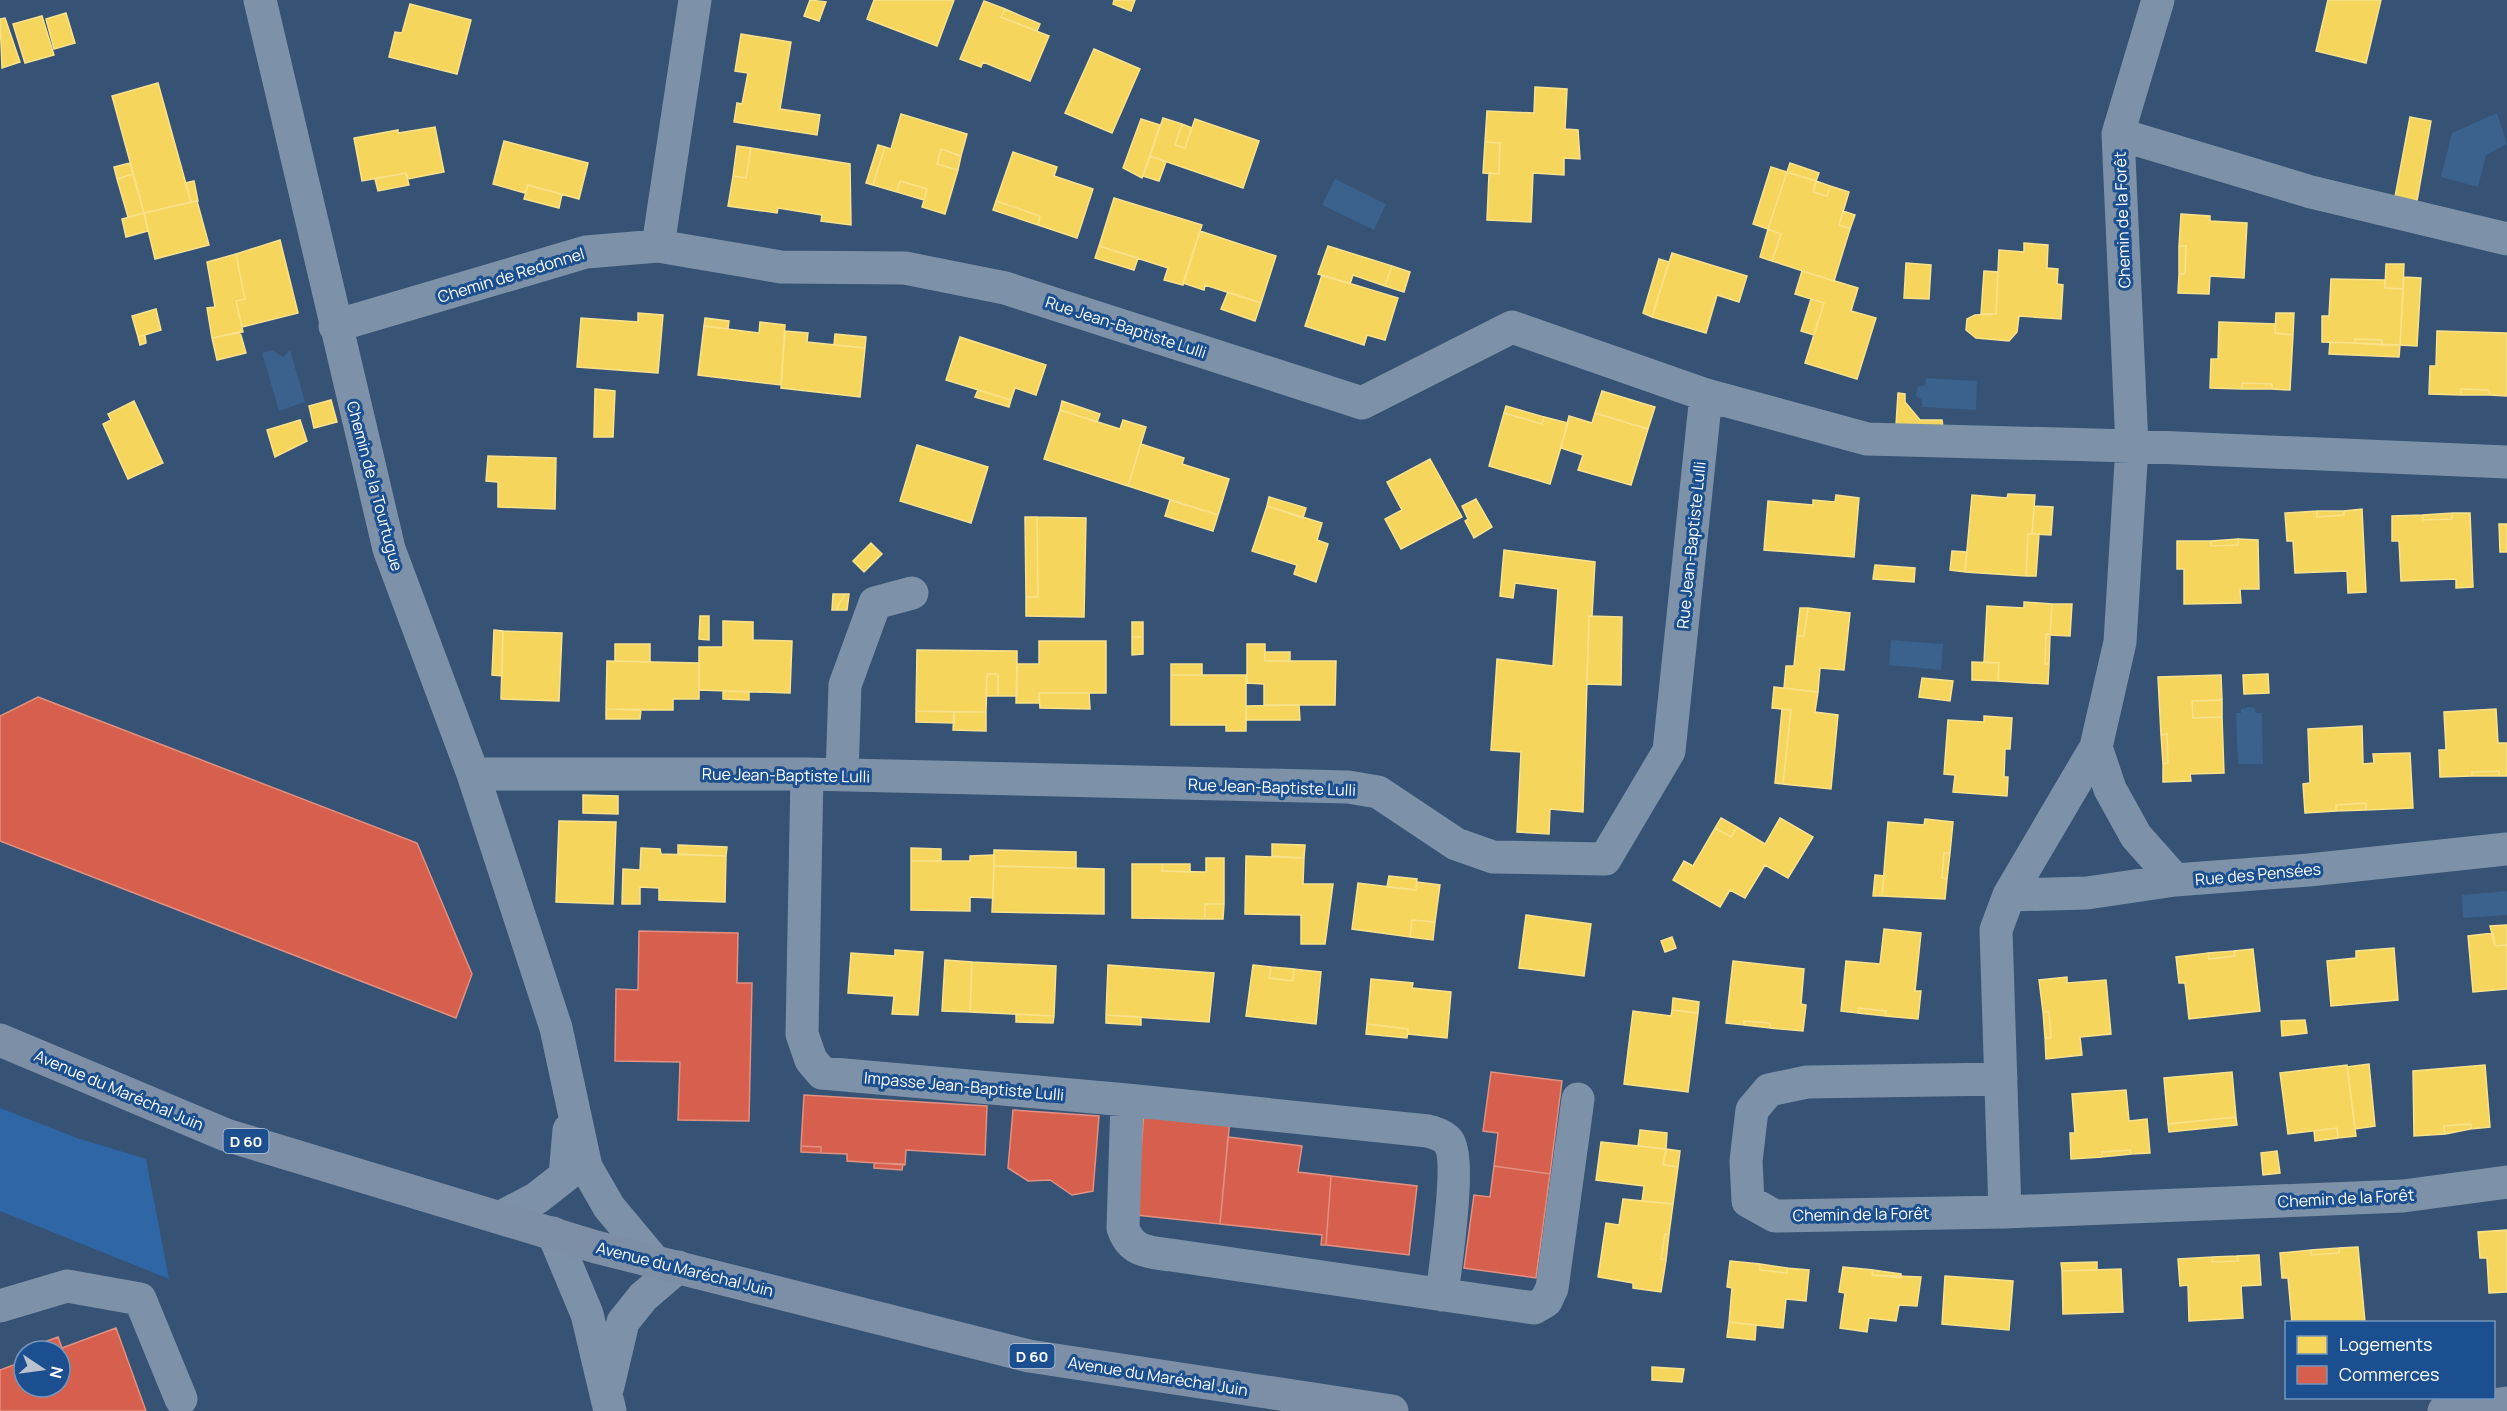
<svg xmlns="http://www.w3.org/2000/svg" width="2507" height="1411" viewBox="0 0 2507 1411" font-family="Manrope,sans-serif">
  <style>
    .green { fill: #2f66a5 }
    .water { fill: #3b618d }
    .homes { fill: #f6d55c; stroke: #f9e28d; stroke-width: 1.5 }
    .shops { fill: #d6604d; stroke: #e29082; stroke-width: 1.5 }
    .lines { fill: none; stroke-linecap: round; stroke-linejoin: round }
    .minor { stroke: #7d92a8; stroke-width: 33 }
    .major { stroke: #7d8ea7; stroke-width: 33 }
    .labels { text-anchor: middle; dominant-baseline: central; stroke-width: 6; stroke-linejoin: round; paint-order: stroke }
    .shield { fill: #1b4f8f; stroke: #bbcadd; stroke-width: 1.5 }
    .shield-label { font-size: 15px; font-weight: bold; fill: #fff }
    .street-label { font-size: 16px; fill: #fff; stroke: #1b4f8f }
  </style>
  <rect width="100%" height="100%" fill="#365274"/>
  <path class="green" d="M0,1108L77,1138L146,1159L169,1279L0,1211Z"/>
  <path class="water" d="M2497,113L2507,144L2486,155L2478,187L2441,177L2452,133Z
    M1335,179L1386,204L1374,230L1322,205Z
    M272,350L283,357L290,350L305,402L279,411L262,353Z
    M1926,378L1977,381L1976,410L1922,407V400L1916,396L1918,387L1925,385Z
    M1891,640L1943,644L1941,670L1889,665Z
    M2249,707L2255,708L2256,713H2262L2263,764H2238L2236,713H2241V709Z
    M2507,891V915L2463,918L2462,895Z"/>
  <path class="homes" d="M810,0L826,2L819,21L804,16Z
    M874,0H954L937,46L867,19Z
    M1114,0H1135L1131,11L1113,4Z
    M2328,0H2381L2366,63L2316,51Z
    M984,1L1005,9L1001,17L1049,36L1030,81L983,62L981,67L960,59Z
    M410,4L471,20L457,74L389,57L395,32L402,33Z
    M1005,9L1040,24L1037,31L1001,17Z
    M66,13L75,43L54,49L46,19Z
    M42,16L54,55L25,63L13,24Z
    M5,18L20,62L2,68L0,19Z
    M741,34L791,42L780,109L820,115L817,135L734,122L737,103L742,104L748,73L735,71Z
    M1094,49L1140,69L1112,133L1065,113Z
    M158,83L191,202L144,213L112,96Z
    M1535,87L1567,89L1565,129L1578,130L1580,159L1564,158V175L1533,173L1531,222L1487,220L1489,173L1499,174L1500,143L1485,142L1487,111L1534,113Z
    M901,114L967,134L961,156L941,149L937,164L958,170L945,214L922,207L927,189L900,181L897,192L873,185L885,147L891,149Z
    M2410,117L2431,121L2417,201L2395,197Z
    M1163,118L1182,124L1175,145L1185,148L1195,119L1259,141L1243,188L1150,156Z
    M1141,119L1160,125L1142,178L1123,168Z
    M1182,124L1192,128L1185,148L1175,145Z
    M435,127L444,172L408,179L406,173L362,181L354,138L398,130V133Z
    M504,141L588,163L579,199L528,185L525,193L493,184Z
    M1485,142L1500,143L1499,174L1483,173Z
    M878,145L885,147L873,185L866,183Z
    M737,146L751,148L746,178L733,176Z
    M751,148L850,164L851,225L821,221L822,215L778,208L777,213L728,206L733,176L746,178Z
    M941,149L961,156L958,170L937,164Z
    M1013,152L1057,167L1054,176L1093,189L1077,238L1038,225L1040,216L996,201Z
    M1150,156L1166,162L1159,181L1143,176Z
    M130,163L133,174L117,179L114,167Z
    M1790,163L1819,173L1816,181L1787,172Z
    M1771,167L1787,172L1768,229L1753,224Z
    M1787,172L1816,181L1813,192L1827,196L1830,186L1849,192L1839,225L1850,229L1834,281L1772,261L1781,234L1768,229Z
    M406,173L409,185L378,191L375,179Z
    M133,174L144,213L128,217L117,179Z
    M194,181L198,201L191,202L185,183Z
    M900,181L927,189L924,200L897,192Z
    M1816,181L1830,186L1827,196L1813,192Z
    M528,185L562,194L559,208L524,199Z
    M1114,198L1202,225L1183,285L1164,280L1168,268L1099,246Z
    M197,201L209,245L155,259L144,213Z
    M996,201L1040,216L1038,225L993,210Z
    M1843,211L1855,215L1850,229L1839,225Z
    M144,213L148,231L126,237L122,219Z
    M2181,214L2210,216V221L2247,223L2244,278L2210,276L2209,294L2178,293L2179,274H2185L2186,246H2179Z
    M1768,229L1781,234L1772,261L1760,257Z
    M1200,231L1276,256L1261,303L1205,285L1204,290L1183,283Z
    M280,240L298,313L242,327L236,301L245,299L236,254Z
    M2024,243L2048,245L2047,268L2058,269L2057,284L2063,285L2061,319L2019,316L2017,332L2009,341L1976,338L1966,330L1967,319L1975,315L1996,314L1999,250L2024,252Z
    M1099,246L1138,258L1134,270L1095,258Z
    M1328,246L1392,266L1385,286L1353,275L1350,284L1318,274Z
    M2179,246H2186L2185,274H2179Z
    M1672,253L1747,276L1739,302L1717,295L1706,333L1652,317Z
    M236,254L245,299L236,301L243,332L212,338L207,308L215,307L207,262Z
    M1659,259L1669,262L1652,317L1643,313Z
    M1906,263L1931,265L1929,299L1904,298Z
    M2386,264H2404L2403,289L2385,288Z
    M1392,266L1410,272L1404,292L1385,286Z
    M1802,271L1858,288L1851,311L1876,318L1857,379L1805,363L1824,303L1795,294Z
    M1984,271L1998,272L1996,314H1981Z
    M1322,275L1398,298L1385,340L1367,335L1364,345L1305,326Z
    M2404,277L2421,278L2417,346L2400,345Z
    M2331,279L2385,280V288L2403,289L2400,345H2382V340L2355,339V343L2322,342V316H2329Z
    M1228,292L1261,303L1255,321L1221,309Z
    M1811,299L1824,303L1814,335L1801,331Z
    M156,309L161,330L138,337L132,316Z
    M638,313L663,315L658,373L577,367L581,318L638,322Z
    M2276,313H2294L2293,335L2275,333Z
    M705,318L729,321L728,329L704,326Z
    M760,322L785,325L781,385L698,375L704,326L759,333Z
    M2219,322L2276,324L2275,333L2293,335L2290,390L2272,389V384L2242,383V389L2210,388L2211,359H2218Z
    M785,331L808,333L807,342L865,348L860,397L781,388Z
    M2437,331L2507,333V396L2490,395L2489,390L2461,389V395L2429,394L2430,366H2436Z
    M240,332L246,353L217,360L212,338Z
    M835,334L866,337L865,348L834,345Z
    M145,335L146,343L140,345L138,337Z
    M960,337L1046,365L1036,395L1015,388L1011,400L946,380Z
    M2355,339L2382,340V345L2355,343Z
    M2330,342L2400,345L2399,357L2329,354Z
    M2242,383L2272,384V389H2242Z
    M595,389L615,391L613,437H594Z
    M2461,389L2489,390L2490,395H2461Z
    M978,390L1011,400L1009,407L975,397Z
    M1602,391L1655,407L1648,429L1595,413Z
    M1898,393L1905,394V402L1920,420H1942L1943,427L1896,425Z
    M331,400L337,422L314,428L309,406Z
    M134,401L163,463L128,479L103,424L111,420L108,414Z
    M1062,401L1100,414L1097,422L1060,410Z
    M1506,406L1544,417L1542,424L1504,413Z
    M1060,410L1120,429L1123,420L1146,427L1128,486L1044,459Z
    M1504,413L1542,424L1544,417L1568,423L1550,484L1489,466Z
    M1595,413L1648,429L1631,485L1578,470L1583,455L1561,448L1569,416L1592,423Z
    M300,420L307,441L275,457L267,430Z
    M1141,444L1184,458L1182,464L1229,479L1218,515L1128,486Z
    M917,445L988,467L971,523L900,501Z
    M488,456L556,458L555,509L498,507V482L486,481Z
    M1430,459L1462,517L1401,549L1385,519L1402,510L1387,482Z
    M2008,494L2035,495L2032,534H2028L2026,576L1965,572L1972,495L2007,498Z
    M1836,495L1859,498L1854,557L1764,550L1768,501L1813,505V500L1835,502Z
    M1269,497L1306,508L1303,518L1267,506Z
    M1476,499L1492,527L1474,538L1465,521L1468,519L1462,506Z
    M1170,500L1218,515L1213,531L1165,516Z
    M1267,506L1322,523L1317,540L1328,544L1316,582L1294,574L1297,565L1252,551Z
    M2034,506L2053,507L2051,535L2032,534Z
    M2362,509L2366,592L2348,593L2347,571L2295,573L2293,541H2287L2285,513L2317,511V517L2344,515V511Z
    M2317,511H2344V515L2317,517Z
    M2452,513H2470L2473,587L2456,588V579L2401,581L2399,541H2392V516L2423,515V520L2452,519Z
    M2452,513V519L2423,520V515Z
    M1025,517H1037L1038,597H1026Z
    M1037,517L1086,518L1084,617L1026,616V597H1038Z
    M2499,524H2507V552H2500Z
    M2028,534H2039L2036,576H2026Z
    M2238,539L2258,540L2259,589H2240L2241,603L2184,604V569H2177V541H2211V546L2238,545Z
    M2238,539V545L2211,546V541Z
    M871,543L882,554L864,572L853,561Z
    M1504,550L1595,562L1592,616H1589L1583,812L1550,809L1549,834L1517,832L1521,752L1491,750L1497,659L1553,666L1558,589L1515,583L1513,598L1500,596Z
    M1952,551L1967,552L1965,572L1950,570Z
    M1875,565L1915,568L1914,582L1873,579Z
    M833,594H845L836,610H832Z
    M845,594H849L847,610H836Z
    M2024,602L2052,604L2050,635L2046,634L2045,664H2049L2048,684L1998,681L1999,663L1984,662L1987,606L2024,608Z
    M2052,604H2072L2070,636L2050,635Z
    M1800,608H1808L1804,636H1797Z
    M1808,608L1850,613L1844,670L1820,668L1818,692L1784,688L1786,666H1794L1797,636H1804Z
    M700,616H709V640L699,639Z
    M1589,616L1622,617L1621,685L1587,684Z
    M723,621L753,622V640L792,641L790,693L699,690V647H723Z
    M1132,622H1143V637H1132Z
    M494,630L503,631L502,676L492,675Z
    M503,631L562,633L559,701L501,699Z
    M2046,634L2050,635L2049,664H2045Z
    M1132,637H1143V654L1132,655Z
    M1039,641H1106V693H1039V703H1016L1017,664H1039Z
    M615,644H650V662L615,661Z
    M1247,644H1265V661H1336L1335,705H1264V684L1247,683Z
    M917,650L1017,651V696H998V674H987L986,712L916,711Z
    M1265,652H1290V661H1265Z
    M607,661L699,663V699H673V710L606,709Z
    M1972,662L1999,663L1998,681L1972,680Z
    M1171,664H1202V675H1171Z
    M987,674H998V696H986Z
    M2268,674L2269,693L2244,694L2243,675Z
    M1171,675H1246V731H1226V725H1171Z
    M2221,675L2222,700L2192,701L2193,718L2222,717L2224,773L2190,774L2191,781L2163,782V764L2168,763L2167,734L2161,735L2158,677Z
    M1922,678L1953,681L1950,701L1919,697Z
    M1774,687L1818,692L1815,712L1838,715L1831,789L1783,784L1791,710L1772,708Z
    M723,691L749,692V700L723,699Z
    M1039,693H1089L1090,709L1040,708Z
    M2222,700V717L2193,718L2192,701Z
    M1299,705L1300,720H1246V706Z
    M606,709L641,710L640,719H606Z
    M1782,709L1791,710L1783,784L1775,783Z
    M2496,709L2498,743H2507V776H2499V771L2472,772V776L2440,777L2439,750H2446L2444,712Z
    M916,711L954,712V723L916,722Z
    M954,712H986V731L953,730Z
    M1984,716L2012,718L2010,749H2005L2004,777H2008L2007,796L1953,792L1955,775L1944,774L1948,720L1984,722Z
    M2362,726L2363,764L2374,763L2373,754L2410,753L2413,808L2366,810V803L2336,805V811L2305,813L2303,784L2310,783L2308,729Z
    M2167,734L2168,763L2163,764L2161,735Z
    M2499,771V776H2472V772Z
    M583,795L618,796V814L583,813Z
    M2366,803V810L2336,811V805Z
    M1721,818L1737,827L1731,837L1715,828Z
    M1780,818L1813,837L1788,878L1765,865L1745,898L1730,890L1720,907L1673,880L1684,861L1693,866L1715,828L1731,837L1737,827L1765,844Z
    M1925,819L1953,822L1950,853H1944L1942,878L1947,879L1945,899L1882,896L1888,822L1924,825Z
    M559,821L616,822L613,904L556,902Z
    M1272,844L1305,845L1304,858L1272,856Z
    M678,845L727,847L726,856L678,854Z
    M641,848L660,849L661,854L726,856L725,902L659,900V888L640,887V904H622L623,869L640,870Z
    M911,848L941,849V861H911Z
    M994,850L1076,852V868L994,866Z
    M1944,853H1950L1947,879L1942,878Z
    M994,855L993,898L970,897V911L911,910V861H970V856Z
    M1246,856L1304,858L1303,884H1333L1325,944H1301V915L1245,914Z
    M1206,858H1224V904H1205V919L1132,918V864H1163L1162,871L1206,872Z
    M1163,864H1190V872L1162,871Z
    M994,866L1104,869V914L992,912Z
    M1875,875L1884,876L1882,896H1873Z
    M1389,876L1417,879L1416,890L1387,887Z
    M1417,882L1440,885L1435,922L1412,920L1410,937L1352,929L1358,883L1416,890Z
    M1205,904H1224L1223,919H1205Z
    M1526,915L1591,924L1584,976L1519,968Z
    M1412,920L1435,922L1433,940L1410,937Z
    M2507,925V945L2495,946L2490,926Z
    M1884,929L1921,933L1915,991H1921L1918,1019L1885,1016L1886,1011L1859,1008L1858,1013L1841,1011L1846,961L1880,964Z
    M2493,933L2495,946L2507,945V989L2473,992L2468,936Z
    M1672,937L1676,948L1665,952L1661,941Z
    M2394,948L2398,1000L2331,1006L2327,961L2356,958V951Z
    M2253,949L2260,1011L2189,1019L2185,983H2179L2176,957L2208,953L2209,959L2235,956L2234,951Z
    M895,950L923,952L918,1015L892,1014L894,996L848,993L851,953L895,956Z
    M2234,951L2235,956L2209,959L2208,953Z
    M945,960L972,962L970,1012L942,1011Z
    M1733,961L1804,969L1801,1004L1806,1005L1803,1031L1770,1028V1023L1744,1021V1025L1726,1023Z
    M972,962L1056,966L1054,1016L970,1012Z
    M1108,965L1214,973L1209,1022L1106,1015Z
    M1253,965L1271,967L1269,978L1293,981L1294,969L1321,972L1316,1024L1246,1016Z
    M1271,967L1294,969L1293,981L1269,978Z
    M2067,977V983L2106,980L2111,1034L2080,1037L2082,1055L2046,1059L2045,1038H2051L2049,1012H2043L2039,980Z
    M1371,979L1413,983L1412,988L1451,992L1447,1038L1408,1034V1029L1367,1024Z
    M1673,998L1699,1002L1698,1013L1672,1010Z
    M1859,1008L1886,1011L1885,1016L1858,1013Z
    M1672,1010L1698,1013L1688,1092L1624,1084L1633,1011L1671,1016Z
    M2043,1012H2049L2051,1038H2045Z
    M1016,1014L1054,1016L1053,1023L1016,1022Z
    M1106,1015L1141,1017V1025L1106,1023Z
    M2305,1020L2307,1033L2282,1036L2281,1021Z
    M1744,1021L1770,1023V1028L1744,1025Z
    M1367,1024L1408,1029L1407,1038L1366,1034Z
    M2369,1064L2375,1126L2355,1129L2347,1067Z
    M2347,1065L2356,1136L2338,1138L2337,1128L2288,1134L2280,1073Z
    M2485,1065L2490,1127L2471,1129V1124L2444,1126L2445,1134L2414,1136L2413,1071Z
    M2232,1072L2236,1117L2168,1124L2164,1078Z
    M2126,1090L2129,1121L2147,1119L2150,1153L2131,1154L2130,1150L2102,1152V1157L2071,1159L2070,1133H2075L2072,1094Z
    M2236,1117L2237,1125L2169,1132L2168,1124Z
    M2471,1124V1129L2445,1134L2444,1126Z
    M2337,1128L2338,1138L2315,1141L2314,1131Z
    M1640,1130L1667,1133L1666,1149L1638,1146Z
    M1601,1142L1666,1149L1663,1165L1678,1167L1673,1204L1642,1201L1644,1186L1596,1180Z
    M1666,1149L1680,1151L1678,1167L1663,1165Z
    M2130,1150L2131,1154L2102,1157V1152Z
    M2277,1151L2280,1173L2263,1175L2261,1153Z
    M1623,1199L1673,1204L1669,1234H1665L1661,1259L1666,1260L1661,1292L1633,1288V1283L1598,1277L1606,1223L1619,1225Z
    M2507,1230V1292L2489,1293L2487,1258H2480L2478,1232Z
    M1665,1234H1669L1666,1260L1661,1259Z
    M2358,1247L2365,1322H2292L2288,1278H2282L2280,1253L2311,1250V1255L2339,1253V1248Z
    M2339,1248V1253L2311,1255V1250Z
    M2259,1255L2261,1285L2241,1286L2243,1318L2189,1321L2188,1285L2180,1286L2178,1259L2212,1257V1262L2238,1261L2237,1256Z
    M2237,1256L2238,1261L2212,1262V1257Z
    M1730,1261L1760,1264V1270L1787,1273V1268L1809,1270L1806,1301L1786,1299L1783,1328L1729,1322L1732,1288L1727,1287Z
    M2097,1262V1270L2062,1271L2061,1263Z
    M1760,1264L1787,1268V1273L1760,1270Z
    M1843,1267L1873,1270L1872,1275L1921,1277L1917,1306L1899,1305L1896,1321L1869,1318L1867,1332L1840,1328L1845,1293L1839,1292Z
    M2121,1269L2123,1312L2063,1314L2062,1271Z
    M1873,1270L1901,1274V1278L1872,1275Z
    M1945,1276L2013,1281L2009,1330L1942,1324Z
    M1729,1322L1756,1325L1755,1340L1727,1337Z
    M1652,1367L1684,1369L1682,1382L1652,1380Z"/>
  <path class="shops" d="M38,697L417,843L472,974L456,1018L0,841V716Z
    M639,931L738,933L737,983H752L749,1121L678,1120L680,1062L615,1061L616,989L638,990Z
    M1491,1072L1562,1081L1550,1174L1494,1166L1498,1133L1483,1131Z
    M804,1095L987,1106L985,1155L906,1150L905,1165L847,1161V1154L821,1153V1147L801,1146Z
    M1013,1110L1099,1116L1093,1191L1072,1195L1050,1180L1028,1181L1008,1168Z
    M1144,1112L1230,1119L1220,1224L1136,1215Z
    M1228,1137L1302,1146L1298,1172L1331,1176L1326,1245H1321L1322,1235L1220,1224Z
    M801,1146L821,1147V1153L801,1152Z
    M874,1163L903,1164L902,1170L874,1168Z
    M1494,1166L1550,1174L1536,1278L1464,1268L1474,1195L1490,1197Z
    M1331,1176L1417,1186L1409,1255L1326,1245Z
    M116,1328L146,1411H0V1370L24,1361V1387H60V1360L66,1359L62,1348Z
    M58,1337L66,1359L60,1360V1351H38L36,1345Z"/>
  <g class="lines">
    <path class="minor" d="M260,0L389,549L473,774L556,1028L586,1167L609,1207L654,1261
      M2118,134L2311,192L2507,239
      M658,246L781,267L905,268L1005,288L1362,403L1512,327L1706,395L1867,439L2132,446L2507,462
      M335,326L586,252L658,246L695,0
      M2096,747L2110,789L2136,836L2175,880
      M473,774H807L1348,787L1378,792L1456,844L1493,857L1605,859L1669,751L1706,395
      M807,774L802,1034L811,1060L822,1073L1127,1100L1428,1131C1435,1133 1443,1135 1448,1141C1462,1159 1445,1268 1442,1295
      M842,775L845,685L875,603L912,593
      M2009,895L2087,893L2175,880L2309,870L2507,849
      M2001,1079L1807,1082L1769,1090L1752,1110L1746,1161L1748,1201L1775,1216L2005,1212L1996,930L2009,895L2096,747L2120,642L2132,446L2118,134L2158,0
      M1127,1100L1123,1228C1131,1252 1148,1252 1171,1255L1534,1308L1546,1301L1552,1288L1578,1099
      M2005,1212L2403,1196L2507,1182
      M501,1217L537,1198L565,1176L569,1130
      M553,1233L587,1314L610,1411
      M0,1306L67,1286L140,1299L181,1399
      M608,1386L623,1322L643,1297L678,1267"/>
    <path class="major" d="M0,1040L226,1135L596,1247L1029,1356L1392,1411
      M2444,1411L2507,1403"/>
  </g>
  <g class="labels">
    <g class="shield">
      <rect x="223.5" y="1129" width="45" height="24" rx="4.5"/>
      <rect x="1009.5" y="1344" width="45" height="24" rx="4.5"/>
    </g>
    <g class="shield-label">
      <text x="246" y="1141">D 60</text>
      <text x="1032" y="1356">D 60</text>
    </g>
    <g class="street-label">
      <text transform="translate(2122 220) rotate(-92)">Chemin de la Forêt</text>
      <text transform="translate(511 275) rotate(-17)">Chemin de Redonnel</text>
      <text transform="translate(1126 327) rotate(18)">Rue Jean-Baptiste Lulli</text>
      <text transform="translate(375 486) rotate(75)">Chemin de la Tourtugue</text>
      <text transform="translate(1691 545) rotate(-84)">Rue Jean-Baptiste Lulli</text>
      <text transform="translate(786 775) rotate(1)">Rue Jean-Baptiste Lulli</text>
      <text transform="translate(1272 787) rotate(2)">Rue Jean-Baptiste Lulli</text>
      <text transform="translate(2258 874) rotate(-5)">Rue des Pensées</text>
      <text transform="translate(964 1086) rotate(5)">Impasse Jean-Baptiste Lulli</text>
      <text transform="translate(119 1090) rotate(23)">Avenue du Maréchal Juin</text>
      <text transform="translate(2346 1198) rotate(-3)">Chemin de la Forêt</text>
      <text transform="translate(1861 1214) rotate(-1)">Chemin de la Forêt</text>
      <text transform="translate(685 1269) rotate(14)">Avenue du Maréchal Juin</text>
      <text transform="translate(1158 1376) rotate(9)">Avenue du Maréchal Juin</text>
    </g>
  </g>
  <rect x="2285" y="1321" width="210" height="78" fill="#1b4f8f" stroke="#7695bc" stroke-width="1.5"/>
  <rect x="2297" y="1336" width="30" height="18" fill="#f6d55c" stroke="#7695bc" stroke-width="1.5"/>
  <text x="2339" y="1351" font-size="18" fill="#ffffff">Logements</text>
  <rect x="2297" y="1366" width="30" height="18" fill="#d6604d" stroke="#7695bc" stroke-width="1.5"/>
  <text x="2339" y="1381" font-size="18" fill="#ffffff">Commerces</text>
  <g transform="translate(42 1369) rotate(103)"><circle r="28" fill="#1b4f8f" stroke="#7695bc" stroke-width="1.5"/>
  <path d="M0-4.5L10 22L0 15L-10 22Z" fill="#b9c2ce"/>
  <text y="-9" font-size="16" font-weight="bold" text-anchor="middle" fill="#ffffff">N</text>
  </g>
</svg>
